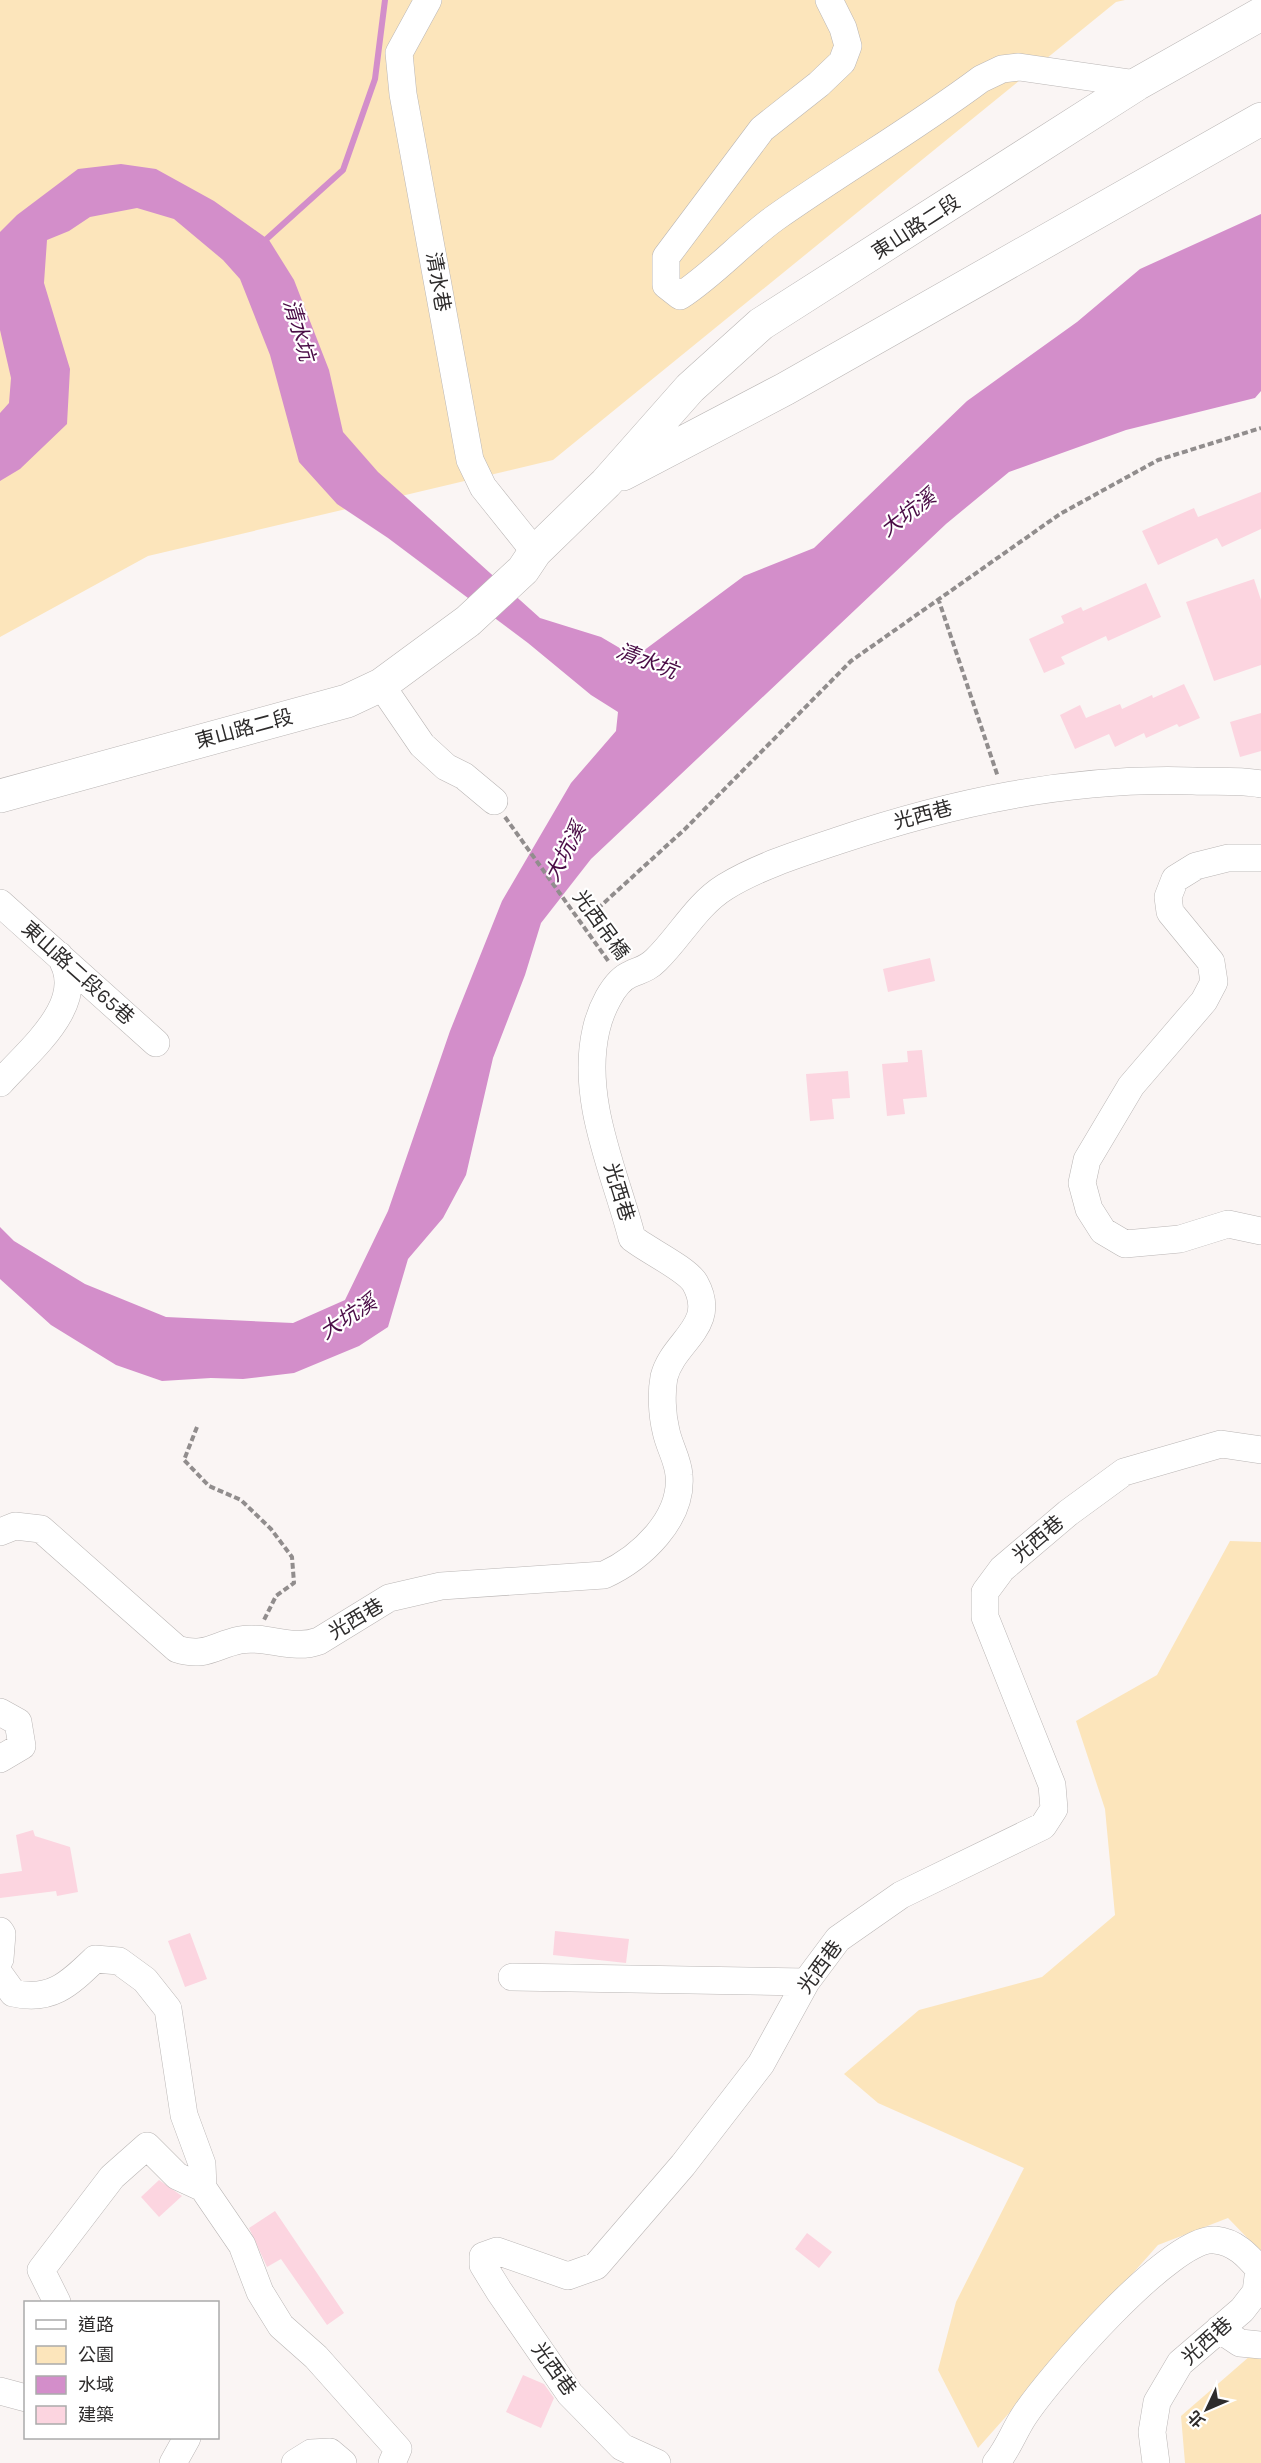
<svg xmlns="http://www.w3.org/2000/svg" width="1261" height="2463" viewBox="0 0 1261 2463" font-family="Karla,'Noto Sans TC',sans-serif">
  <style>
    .green { fill: #fce5bb }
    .water { fill: #d38eca }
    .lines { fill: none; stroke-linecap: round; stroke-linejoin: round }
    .stream { stroke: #d38eca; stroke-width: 6 }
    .building { fill: #fcd5e0 }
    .minor-casing { stroke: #bab6b5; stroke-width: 28 }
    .major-casing { stroke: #bab6b5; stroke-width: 34 }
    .path { stroke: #918d8d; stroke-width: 4; stroke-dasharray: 6 3; stroke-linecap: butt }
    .minor { stroke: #fff; stroke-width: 27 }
    .major { stroke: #fff; stroke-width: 33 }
    .labels { text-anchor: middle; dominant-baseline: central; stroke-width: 4.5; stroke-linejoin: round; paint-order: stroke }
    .street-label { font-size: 20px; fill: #2e2c2c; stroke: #fff }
    .water-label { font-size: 21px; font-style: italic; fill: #4a0c46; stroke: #fff }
  </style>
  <rect width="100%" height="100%" fill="#faf5f4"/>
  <path class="green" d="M0,0H1125L1116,2L553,460L148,556L0,637Z
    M1230,1541L1261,1542V2252L1228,2218L1158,2245L978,2448L938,2370L956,2302L1024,2168L878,2103L844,2074L919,2010L1042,1977L1115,1915L1105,1809L1076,1721L1157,1675Z
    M1261,2337V2463H1185L1181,2416L1250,2356Z"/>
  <path class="water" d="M121,164L156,169L214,201L269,240L294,280L329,370L343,432L378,472L540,618L601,637L635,657L744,576L814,548L967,401L1077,322L1140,269L1261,214V391L1255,398L1126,430L1009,472L946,524L591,859L541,923L525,975L493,1058L466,1175L443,1218L408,1259L388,1327L359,1346L294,1373L243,1379L211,1378L162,1381L116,1365L51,1325L0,1279V1227L14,1241L85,1284L166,1317L293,1323L345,1300L388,1211L450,1031L502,901L571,783L616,731L618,712L591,695L528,643L388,538L337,504L299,462L270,355L240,279L223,260L174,219L137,208L90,217L69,231L47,240L44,283L70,369L67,424L20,469L0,481V413L9,403L11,378L0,330V232L17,215L78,169Z"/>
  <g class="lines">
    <path class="stream" d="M261,244L343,170L375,79L385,0"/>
  </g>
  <path class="building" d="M1261,492V529L1222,547L1217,538L1158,565L1142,531L1194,508L1198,517Z
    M1254,579L1261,600V665L1214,681L1186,602Z
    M1146,583L1161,617L1108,641L1106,636L1061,657L1065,664L1044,673L1029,639L1064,623L1061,616L1081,607L1083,611Z
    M1184,684L1200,718L1179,727L1177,724L1146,738L1144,733L1115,747L1109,734L1075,749L1060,715L1080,705L1086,718L1120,704L1122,709L1152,695L1153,698Z
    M1261,713V751L1240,757L1230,722Z
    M930,958L935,981L888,992L883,969Z
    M922,1050L927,1097L903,1099L905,1114L887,1116L882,1064L908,1062L907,1051Z
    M848,1071L850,1098L832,1099L834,1119L810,1121L806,1074Z
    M33,1830L35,1836L70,1847L78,1892L57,1896L56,1891L0,1898V1874L22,1871L16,1835Z
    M555,1931L629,1939L626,1963L553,1955Z
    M190,1933L207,1979L185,1987L168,1941Z
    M159,2180L182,2196L159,2217L141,2197Z
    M275,2211L344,2313L327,2325L281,2259L267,2267L249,2228Z
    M807,2233L832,2252L819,2268L795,2249Z
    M523,2375L544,2384L554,2398L541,2428L506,2412Z"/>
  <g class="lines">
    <defs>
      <path id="minor" d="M428,0L399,53L403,94L470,460L483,487L535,552
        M829,0L843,28L848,46L842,62L819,84L762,129L666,257V285L680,296C714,274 742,242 775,218C843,170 914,129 981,79L1002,69L1019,67L1137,84
        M381,685L422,745L446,767L464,776L494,801
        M1261,858H1228L1196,866L1175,879L1168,897L1170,912L1211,962L1214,982L1204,1001L1131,1086L1087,1160L1082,1183L1089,1209L1103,1231L1125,1244L1180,1239L1228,1224L1261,1231
        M0,903L156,1043
        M0,1083C29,1050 92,1001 59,955
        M0,1532L15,1526L41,1529L177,1649C205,1658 215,1645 240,1640C267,1635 292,1651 319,1641L389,1598L441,1586L604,1575C641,1558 683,1519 679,1475C678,1460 669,1446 666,1431C662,1415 661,1393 664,1377C673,1341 719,1326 695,1283C687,1269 647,1250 632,1238C615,1172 580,1100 596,1030C600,1012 613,981 631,974C642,969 647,969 656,960C680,937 696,905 725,887C757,867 801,853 837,841C953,802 1071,777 1193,781C1215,782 1239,780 1261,784
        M0,1712L18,1722L22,1746L0,1759
        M0,1931L2,1934L0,1959
        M0,1975L13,1993C51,2002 69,1984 95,1959L119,1961L145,1980L168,2009L184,2115L202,2164L203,2188L242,2245L260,2292L281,2326L316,2357L398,2449L392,2463
        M512,1977L806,1982
        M57,2302L41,2270L112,2177L147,2146L177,2176L203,2188
        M1219,2329L1240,2343L1261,2345
        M0,2391L26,2398
        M173,2463L187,2438
        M295,2463L311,2453L330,2452L343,2463
        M657,2463L622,2447L570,2394L499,2291L483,2265V2256L497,2251L568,2276L596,2266L683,2165L761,2064L806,1982L838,1939L901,1895L1043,1826L1054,1809L1052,1785L985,1617V1592L1002,1569L1068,1513L1124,1472L1221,1444L1261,1450
        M996,2463C1008,2449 1014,2431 1024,2416C1048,2379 1172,2235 1215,2240C1235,2242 1247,2255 1259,2269L1256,2292L1242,2310L1180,2363L1157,2402L1152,2432L1156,2463"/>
      <path id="major" d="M623,474L785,389L1261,119
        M0,796L347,701L381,685L468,621L523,570L535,552L606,483L690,388L761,324L1137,84L1261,14"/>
    </defs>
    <use href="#minor" class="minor-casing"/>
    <use href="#major" class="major-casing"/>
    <path class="path" d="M938,598L998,777
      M505,817L609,962
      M620,955L595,911L685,829L851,661L1060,514L1158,460L1261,428
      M197,1427L184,1460L209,1486L241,1500L271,1529L292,1557L294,1583L276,1596L264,1620"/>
    <use href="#minor" class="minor"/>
    <use href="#major" class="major"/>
  </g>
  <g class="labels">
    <g class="street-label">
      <text transform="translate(916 227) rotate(-33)">東山路二段</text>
      <text transform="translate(438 282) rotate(80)">清水巷</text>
      <text transform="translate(244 729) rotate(-15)">東山路二段</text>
      <text transform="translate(923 815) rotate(-15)">光西巷</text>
      <text transform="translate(601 925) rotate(54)">光西吊橋</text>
      <text transform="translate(78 973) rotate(42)">東山路二段65巷</text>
      <text transform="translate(619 1192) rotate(73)">光西巷</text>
      <text transform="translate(1038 1539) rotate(-40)">光西巷</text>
      <text transform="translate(356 1619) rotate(-31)">光西巷</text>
      <text transform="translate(820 1967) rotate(-54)">光西巷</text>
      <text transform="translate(1207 2341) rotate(-42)">光西巷</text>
      <text transform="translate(554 2369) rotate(54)">光西巷</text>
    </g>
    <g class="water-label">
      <text transform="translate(299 330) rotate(74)">清水坑</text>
      <text transform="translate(908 513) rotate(-37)">大坑溪</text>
      <text transform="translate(647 661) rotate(21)">清水坑</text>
      <text transform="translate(565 852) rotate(-62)">大坑溪</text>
      <text transform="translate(348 1317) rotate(-33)">大坑溪</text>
    </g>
  </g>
  <rect x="24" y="2301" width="195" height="138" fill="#ffffff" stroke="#ababab" stroke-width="1.5"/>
  <rect x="36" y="2320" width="30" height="9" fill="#ffffff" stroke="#ababab" stroke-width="1.5"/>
  <text x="78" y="2331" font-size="18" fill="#2e2c2c">道路</text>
  <rect x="36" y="2346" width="30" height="18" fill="#fce5bb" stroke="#ababab" stroke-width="1.5"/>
  <text x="78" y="2361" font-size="18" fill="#2e2c2c">公園</text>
  <rect x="36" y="2376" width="30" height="18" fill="#d38eca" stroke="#ababab" stroke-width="1.5"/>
  <text x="78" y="2391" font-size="18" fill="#2e2c2c">水域</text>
  <rect x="36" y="2406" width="30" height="18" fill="#fcd5e0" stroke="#ababab" stroke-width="1.5"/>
  <text x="78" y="2421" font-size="18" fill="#2e2c2c">建築</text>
  <g transform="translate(1207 2409) rotate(226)" stroke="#ffffff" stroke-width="4.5" paint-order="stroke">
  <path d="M0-4.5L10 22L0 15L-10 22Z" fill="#2e2c2c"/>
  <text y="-9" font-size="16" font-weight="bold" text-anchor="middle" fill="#2e2c2c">北</text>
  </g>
</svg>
